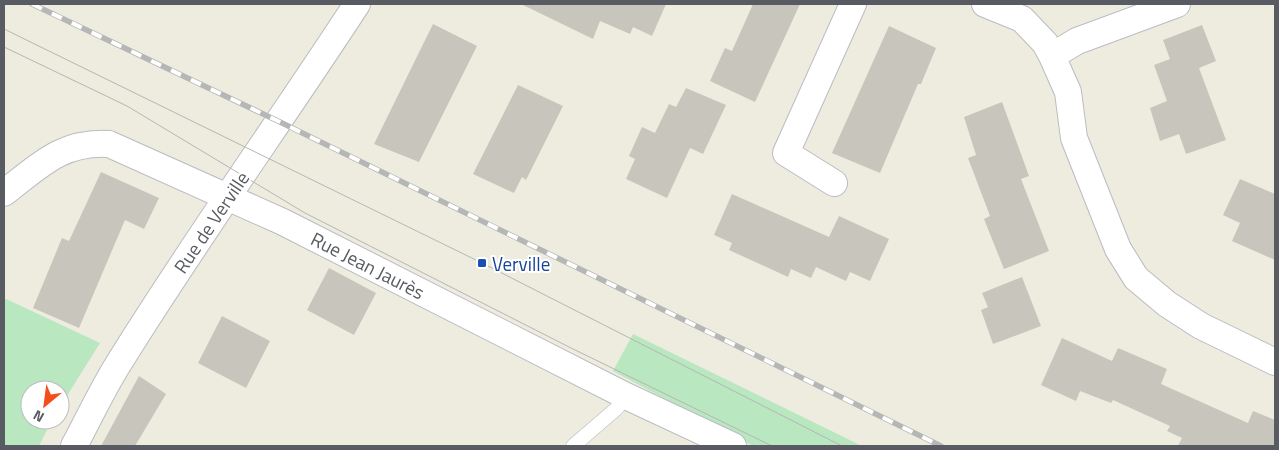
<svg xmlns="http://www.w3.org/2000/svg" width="1279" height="450" viewBox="0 0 1279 450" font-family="'Titillium Web',sans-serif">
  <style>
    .green { fill: #b9e7c0 }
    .building { fill: #c8c6bc }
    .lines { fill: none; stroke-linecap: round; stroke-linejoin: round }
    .lane-casing { stroke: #babcc2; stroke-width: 15 }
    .street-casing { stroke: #babcc2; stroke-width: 28 }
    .lane { stroke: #fff; stroke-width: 14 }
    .street { stroke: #fff; stroke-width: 26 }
    .tram { stroke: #b5b6b6; stroke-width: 1 }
    .rail-casing { stroke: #b5b6b6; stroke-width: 5.5 }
    .rail { stroke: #fff; stroke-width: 4; stroke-dasharray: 11; stroke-linecap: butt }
    .transit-dot { fill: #1a4fb4; stroke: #fff; stroke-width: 2 }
    .labels { text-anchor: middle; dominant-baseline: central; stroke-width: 4; stroke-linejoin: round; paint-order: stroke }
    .street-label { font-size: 19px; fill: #585b62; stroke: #fff }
    .transit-label { font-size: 19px; fill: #164399; stroke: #fff; text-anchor: start }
  </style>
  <rect width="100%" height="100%" fill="#edecdf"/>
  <path class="green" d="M4,298L100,343L60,407V390H30V420H52L39,446H4Z
    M633,334L862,446H753L613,371Z"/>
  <path class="building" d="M521,4H666L652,36L633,27L630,34L600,21L593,39Z
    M753,4H800L755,102L710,81L725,48L732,51Z
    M433,24L477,46L419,162L374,144Z
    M1202,25L1216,61L1199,68L1226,140L1186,154L1179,134L1160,141L1150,108L1167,101L1154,65L1170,59L1163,40Z
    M889,26L936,48L921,84H918L880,173L832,153Z
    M518,85L563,106L526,180L522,177L514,193L473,174Z
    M686,88L726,105L703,154L690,148L667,198L626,179L635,159L629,156L642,127L655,133L669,104L676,107Z
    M1002,102L1029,176L1021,179L1049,251L1004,269L984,219L990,216L968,158L976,155L964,117Z
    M101,172L159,198L144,229L125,220L79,328L33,308L62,238L69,241Z
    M1240,179L1275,194V260L1232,241L1240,223L1223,215Z
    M732,194L829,237L839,216L889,239L870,281L850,272L846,281L816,267L811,278L791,269L788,277L729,250L732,243L714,235Z
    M329,268L376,293L354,335L307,310Z
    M1022,277L1041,326L993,344L981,310L988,307L982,293Z
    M222,316L270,341L246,388L198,363Z
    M1062,338L1112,361L1118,348L1167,369L1161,384L1248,423L1253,411L1275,420V446H1178L1182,438L1167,431L1170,426L1113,400L1111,403L1080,391L1076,401L1041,385Z
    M139,376L166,394L135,446H101Z"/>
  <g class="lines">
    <defs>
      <path id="lane" d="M573,446L616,409L626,396"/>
      <path id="street" d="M985,4L1022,19L1045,43L1052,56L1068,92L1074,138L1118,249L1136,278L1167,304L1201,326L1275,362
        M1052,56L1077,41L1177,4
        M834,183L786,153L853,4
        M4,193C39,166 62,141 109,144L283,222L626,396L733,446
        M74,446C88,420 101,392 117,366C193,243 278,125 357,4"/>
    </defs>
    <use href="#lane" class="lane-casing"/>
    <use href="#street" class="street-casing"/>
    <use href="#lane" class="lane"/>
    <use href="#street" class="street"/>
    <path class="tram" d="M4,29L482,263L842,446
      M4,47L127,106L305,213L569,347L772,446"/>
    <defs>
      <path id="rail" d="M32,4L280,122L941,446"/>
    </defs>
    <use href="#rail" class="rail-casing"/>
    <use href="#rail" class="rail"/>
  </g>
  <rect class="transit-dot" x="477" y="258" width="10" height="10" rx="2.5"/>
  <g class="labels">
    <g class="street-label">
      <text transform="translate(211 222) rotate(-56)">Rue de Verville</text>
      <text transform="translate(368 265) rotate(27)">Rue Jean Jaurès</text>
    </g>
    <g class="transit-label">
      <text x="492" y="263">Verville</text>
    </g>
  </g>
  <rect width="1279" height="450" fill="none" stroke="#585b62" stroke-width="10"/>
  <g transform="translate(45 405) rotate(209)"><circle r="24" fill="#ffffff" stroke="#bcbdc0"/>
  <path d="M0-4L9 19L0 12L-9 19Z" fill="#f54e1c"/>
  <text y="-8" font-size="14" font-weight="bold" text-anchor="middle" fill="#585b62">N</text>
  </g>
</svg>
